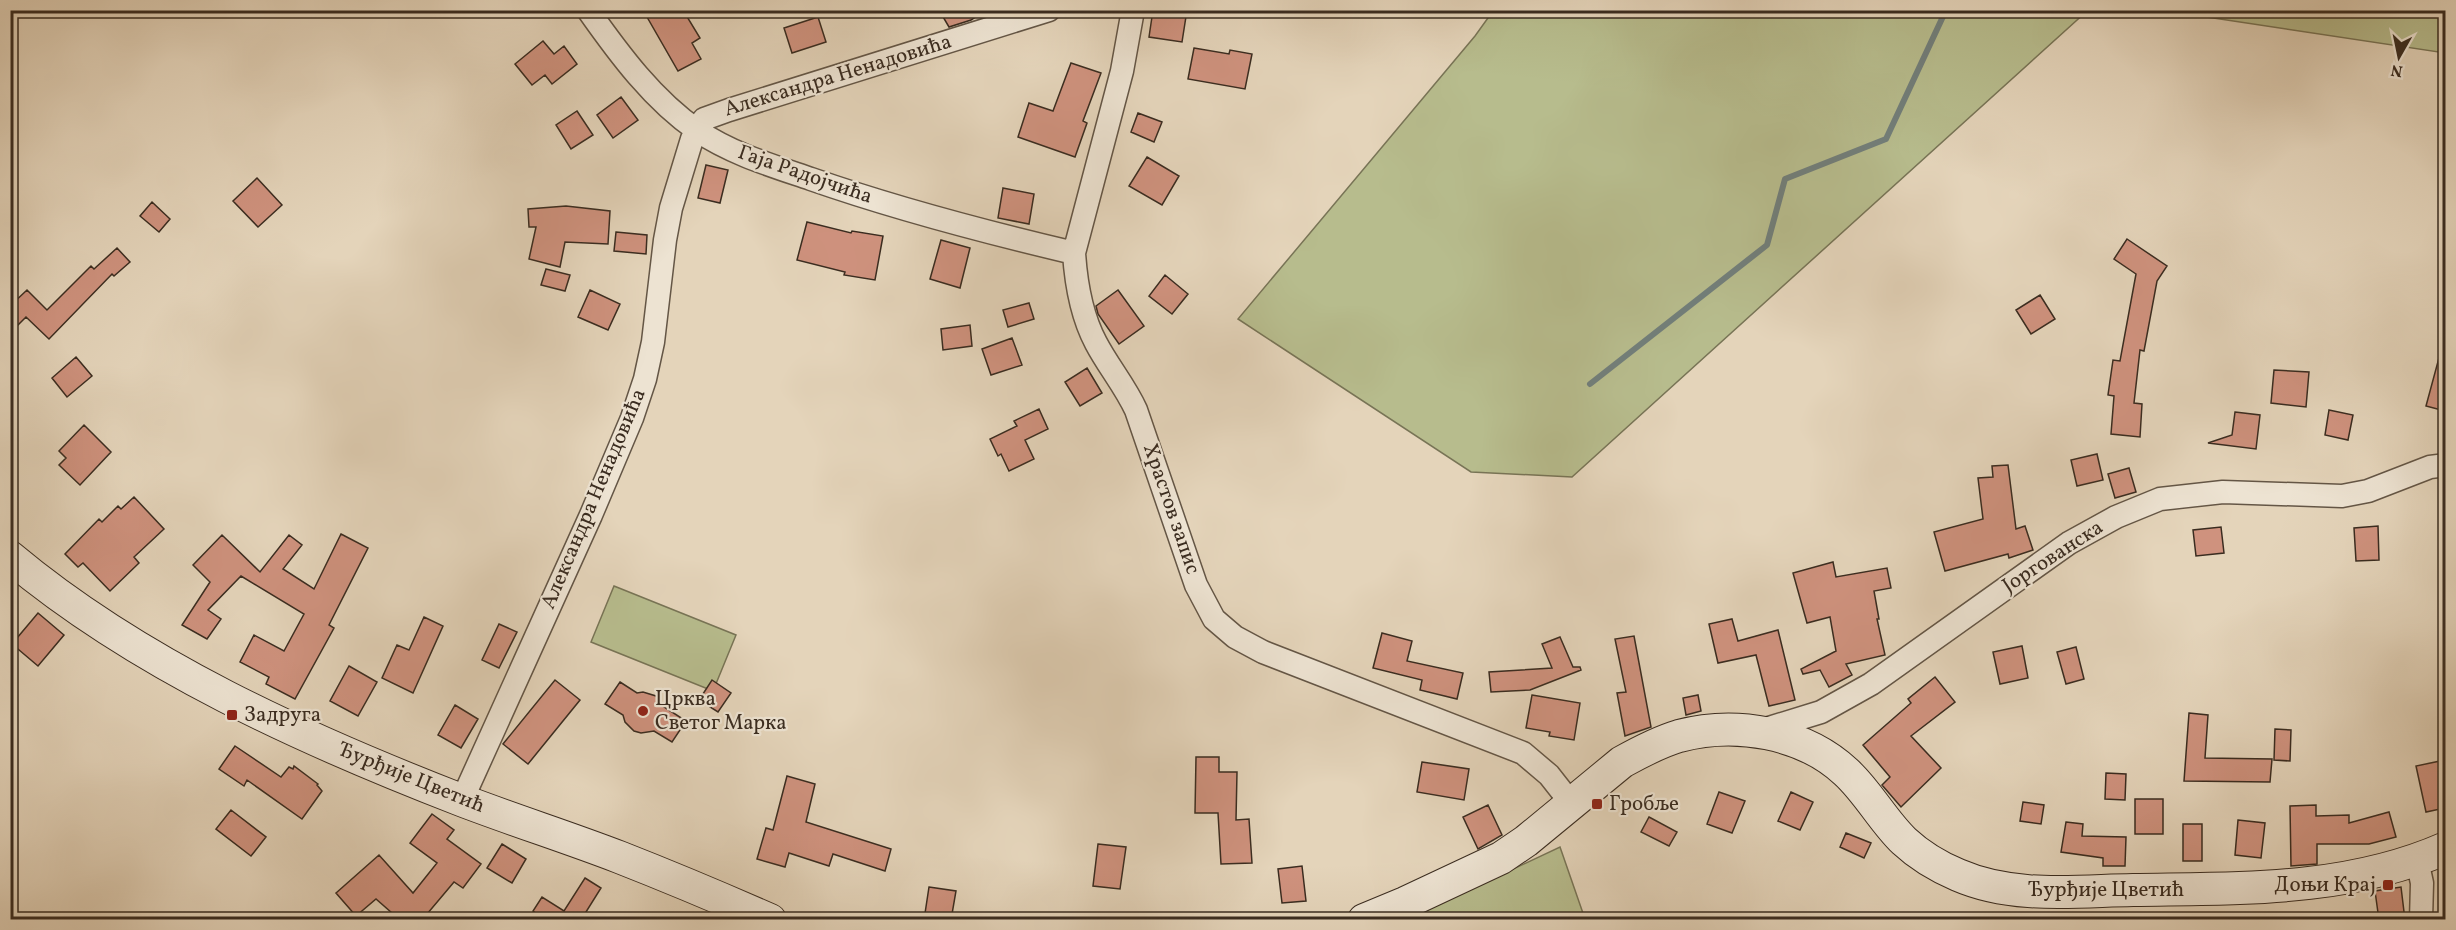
<svg xmlns="http://www.w3.org/2000/svg" width="2456" height="930" viewBox="0 0 2456 930" font-family="Vollkorn,serif">
  <style>
    .green { fill: #b7bc8d; stroke: #787456; stroke-width: 1.5 }
    .lines { fill: none; stroke-linecap: round; stroke-linejoin: round }
    .stream { stroke: #727f7b; stroke-width: 6 }
    .building { fill: #cf927e; stroke: #3a2c20; stroke-width: 1.5 }
    .street-casing { stroke: #645646; stroke-width: 25 }
    .secondary-casing { stroke: #3a2c20; stroke-width: 34 }
    .street { stroke: #ede3d2; stroke-width: 22 }
    .secondary { stroke: #ede3d2; stroke-width: 32 }
    .poi-dot { fill: #8f2418; stroke: #ede3d2; stroke-width: 2 }
    .labels { text-anchor: middle; dominant-baseline: central; stroke-width: 4.5; stroke-linejoin: round; paint-order: stroke }
    .street-label { font-size: 21px; fill: #3a2c20; stroke: #ede3d2 }
    .poi-label { font-size: 21px; fill: #3a2c20; stroke: #ede3d2; text-anchor: start }
  </style>
  <rect width="100%" height="100%" fill="#e4d4ba"/>
  <filter id="stains"><feTurbulence type="fractalNoise" baseFrequency=".00333" numOctaves="4"/><feColorMatrix values="0 0 0 0 .2 0 0 0 0 .09 0 0 0 0 .02 0 0 0 .5 -.17"/></filter>
  <radialGradient id="worn" r=".72"><stop offset=".6" stop-color="#630" stop-opacity="0"/><stop offset="1" stop-color="#630" stop-opacity=".3"/></radialGradient>
  <path class="green" d="M1493,11V10L2087,11L1572,477L1471,472L1238,319L1475,36Z
    M2167,11H2445V53Z
    M614,586L736,635L713,691L591,642Z
    M1560,847L1585,919L1405,920Z"/>
  <g class="lines">
    <path class="stream" d="M1590,384L1767,245L1785,179L1886,139L1946,10"/>
  </g>
  <path class="building" d="M643,10H683L700,38L692,43L701,59L678,71Z
    M939,10H986L971,20L949,27Z
    M1153,10H1187L1182,42L1149,37Z
    M818,17L826,42L792,53L784,28Z
    M543,41L554,54L564,46L577,64L552,84L545,75L532,85L515,64Z
    M1194,48L1229,54L1230,50L1252,54L1245,89L1188,79Z
    M1071,63L1101,73L1083,121L1087,123L1075,157L1018,137L1029,103L1053,111Z
    M621,97L638,120L613,138L597,115Z
    M577,111L593,135L571,149L556,125Z
    M1138,113L1162,122L1154,142L1131,132Z
    M1147,157L1179,176L1162,205L1129,186Z
    M706,165L728,170L720,203L698,198Z
    M257,178L282,205L258,227L233,201Z
    M1003,188L1034,194L1029,224L998,218Z
    M152,202L170,219L159,232L140,216Z
    M566,206L610,211L608,244L565,242L560,267L529,259L536,227H529L528,209Z
    M807,222L851,233L852,231L883,236L875,280L844,275L845,272L797,260Z
    M616,232L647,235L646,254L614,251Z
    M2127,239L2167,266L2157,281L2144,351L2140,350L2134,403L2142,404L2140,437L2111,434L2114,396L2108,395L2113,360L2120,361L2136,274L2114,259Z
    M941,240L970,248L960,288L930,279Z
    M117,248L130,262L114,276L112,274L49,339L26,317L10,333V306L27,290L47,310L91,266L94,269Z
    M546,269L570,275L565,291L541,285Z
    M1165,275L1188,294L1172,314L1149,296Z
    M590,290L620,304L608,330L578,317Z
    M1118,290L1144,326L1119,344L1098,314L1096,306Z
    M2040,295L2055,319L2031,334L2016,310Z
    M1029,303L1034,319L1008,327L1003,310Z
    M970,325L972,346L943,350L941,329Z
    M1012,338L1022,365L991,375L982,349Z
    M2440,354L2445,355V411L2426,406Z
    M76,357L92,376L67,397L52,378Z
    M1087,368L1102,393L1080,406L1065,382Z
    M2274,370L2309,372L2306,407L2271,403Z
    M1039,409L1048,429L1025,440L1034,459L1009,471L1001,454L998,456L990,439L1017,426L1014,421Z
    M2329,410L2353,415L2348,440L2325,435Z
    M2235,412L2260,415L2256,449L2208,443L2232,435Z
    M84,425L111,452L80,485L59,465L66,458L59,451Z
    M2097,454L2103,480L2077,486L2071,460Z
    M2008,465L2016,529L2025,526L2033,550L2009,558L2008,554L1945,571L1934,532L1983,519L1978,478L1993,477L1992,466Z
    M2129,468L2136,492L2115,498L2108,474Z
    M134,497L164,529L134,557L139,563L110,591L83,563L78,567L65,554L99,519L102,522L118,506L121,509Z
    M2378,526L2379,560L2356,561L2354,528Z
    M2221,527L2224,553L2196,556L2193,530Z
    M341,534L368,548L329,625L334,628L295,699L266,684L269,677L240,662L254,635L284,651L304,614L241,576L208,610L221,619L207,639L182,625L210,582L193,565L222,535L260,572L289,535L302,545L283,569L314,589Z
    M1833,562L1836,577L1887,568L1891,588L1874,591L1879,619H1877L1885,655L1846,664L1852,675L1829,687L1820,670L1803,674L1801,669L1836,651L1830,617L1807,623L1793,573Z
    M38,613L64,635L38,666L12,644Z
    M424,617L443,626L413,693L382,678L397,645L409,650Z
    M1732,619L1738,641L1778,630L1795,700L1769,706L1756,655L1718,663L1709,624Z
    M499,624L517,632L499,668L482,660Z
    M1382,633L1412,641L1407,661L1463,673L1457,699L1420,690L1422,680L1373,668Z
    M1634,636L1651,727L1625,736L1617,693L1626,692L1615,639Z
    M1560,637L1573,667H1580L1581,670L1530,690L1491,692L1489,672L1552,668L1542,644Z
    M2022,646L2028,678L2000,684L1993,652Z
    M2076,647L2084,679L2066,684L2057,652Z
    M349,666L377,682L358,716L330,701Z
    M1935,677L1955,702L1911,736L1941,768L1901,807L1882,785L1890,777L1863,745L1911,703L1908,699Z
    M555,680L580,700L528,764L503,744Z
    M712,680L731,693L718,712L699,700Z
    M620,682L637,693L643,692L656,696L664,707L686,721L672,742L654,731L641,733L634,731L625,722L623,715L605,704Z
    M1532,695L1580,703L1574,740L1549,736L1550,732L1526,728Z
    M1698,695L1701,711L1686,715L1683,698Z
    M455,705L478,719L461,748L438,735Z
    M2189,713L2208,715L2205,758L2272,759L2270,782L2184,781Z
    M2275,729L2291,730L2290,761L2274,760Z
    M235,746L281,777L289,767L293,769L294,766L318,784L317,785L322,791L302,819L247,780L244,786L219,769Z
    M1196,757H1219V772H1237L1236,820L1249,819L1252,863L1221,864L1218,813H1195Z
    M2445,760V808L2426,812L2416,766Z
    M1422,762L1469,769L1464,800L1417,792Z
    M2106,773L2126,774L2125,800L2105,799Z
    M787,776L815,784L806,822L891,849L885,871L833,854L829,866L789,853L785,867L757,859L766,828L773,830Z
    M1719,792L1745,801L1732,833L1707,824Z
    M1791,792L1813,802L1800,830L1778,821Z
    M2135,799H2163V834H2135Z
    M2023,802L2044,805L2041,824L2020,821Z
    M1488,805L1502,835L1478,849L1463,817Z
    M2316,805V816L2349,815V823L2389,812L2396,837L2369,844H2317V864L2291,866L2290,806Z
    M231,810L266,837L251,856L216,829Z
    M432,814L454,830L447,839L481,864L463,888L454,882L422,920H400L376,899L356,916L336,893L379,855L413,893L437,863L410,843Z
    M1649,817L1677,832L1669,846L1641,832Z
    M2238,820L2265,823L2261,858L2235,855Z
    M2066,822L2083,824L2082,836L2126,837L2125,866H2103V858L2061,852Z
    M2183,824H2202V861H2183Z
    M1846,833L1871,843L1864,858L1840,847Z
    M502,844L526,859L512,883L487,868Z
    M1098,844L1126,847L1120,889L1093,886Z
    M1302,866L1306,901L1282,903L1278,869Z
    M585,878L601,888L581,920H545L533,911L542,897L564,911Z
    M929,887L956,891L951,920H924Z
    M2401,887L2405,920H2379L2375,891Z"/>
  <g class="lines">
    <defs>
      <path id="street" d="M588,10C619,54 653,100 698,131C732,154 773,166 811,179C897,209 985,232 1074,253
        M1133,10L1122,71L1074,253C1076,283 1081,315 1096,343C1108,366 1125,386 1136,410L1196,585L1214,619L1235,637L1263,652L1523,753L1549,775L1571,803
        M1762,733L1769,728L1821,712L1871,684L2069,543L2116,517L2160,499L2223,492L2342,496L2368,491L2430,467L2446,465
        M462,800L591,515L632,418L645,379L653,342L665,240L671,208L692,139L704,119L729,110L1049,10
        M2417,860L2422,883L2421,920"/>
      <path id="secondary" d="M10,557C139,665 306,740 461,800C513,820 567,837 619,857C670,877 720,898 770,920
        M1364,920L1405,903L1501,858L1526,841L1622,762C1640,752 1659,742 1679,736C1735,721 1803,732 1846,772C1868,792 1883,821 1904,841C1919,855 1939,867 1958,875C2013,899 2075,891 2133,890C2240,888 2346,892 2446,848"/>
    </defs>
    <use href="#street" class="street-casing"/>
    <use href="#secondary" class="secondary-casing"/>
    <use href="#street" class="street"/>
    <use href="#secondary" class="secondary"/>
  </g>
  <g class="poi-dot">
    <circle cx="643" cy="711" r="6"/>
    <rect x="226" y="709" width="12" height="12" rx="3"/>
    <rect x="1591" y="798" width="12" height="12" rx="3"/>
    <rect x="2382" y="879" width="12" height="12" rx="3"/>
  </g>
  <g class="labels">
    <g class="street-label">
      <text transform="translate(838 76) rotate(-17)">Александра Ненадовића</text>
      <text transform="translate(805 175) rotate(19)">Гаја Радојчића</text>
      <text transform="translate(594 499) rotate(-67)">Александра Ненадовића</text>
      <text transform="translate(1171 509) rotate(71)">Храстов запис</text>
      <text transform="translate(2053 557) rotate(-33)">Јоргованска</text>
      <text transform="translate(411 778) rotate(22)">Ђурђије Цветић</text>
      <text x="2106" y="890">Ђурђије Цветић</text>
    </g>
    <g class="poi-label">
      <text x="655" y="699">Црква<tspan x="655" dy="24">Светог Марка</tspan></text>
      <text x="244" y="715">Задруга</text>
      <text x="1609" y="804">Гробље</text>
      <text x="2376" y="885" text-anchor="end">Доњи Крај</text>
    </g>
  </g>
  <rect width="2456" height="930" fill="none" stroke="#e4d4ba" stroke-width="36"/>
  <rect x="12" y="12" width="2432" height="906" fill="none" stroke="#3a2c20" stroke-width="3"/>
  <rect x="18" y="18" width="2420" height="894" fill="none" stroke="#3a2c20" stroke-width="1.5"/>
  <g transform="translate(2399 57) rotate(189)" stroke="#ede3d2" stroke-width="4.5" paint-order="stroke">
  <path d="M0-4.5L10 22L0 15L-10 22Z" fill="#3a2c20"/>
  <text y="-9" font-size="16" font-weight="bold" text-anchor="middle" fill="#3a2c20">N</text>
  </g>
  <rect width="100%" height="100%" filter="url(#stains)"/>
  <rect width="100%" height="100%" fill="url(#worn)"/>
</svg>
